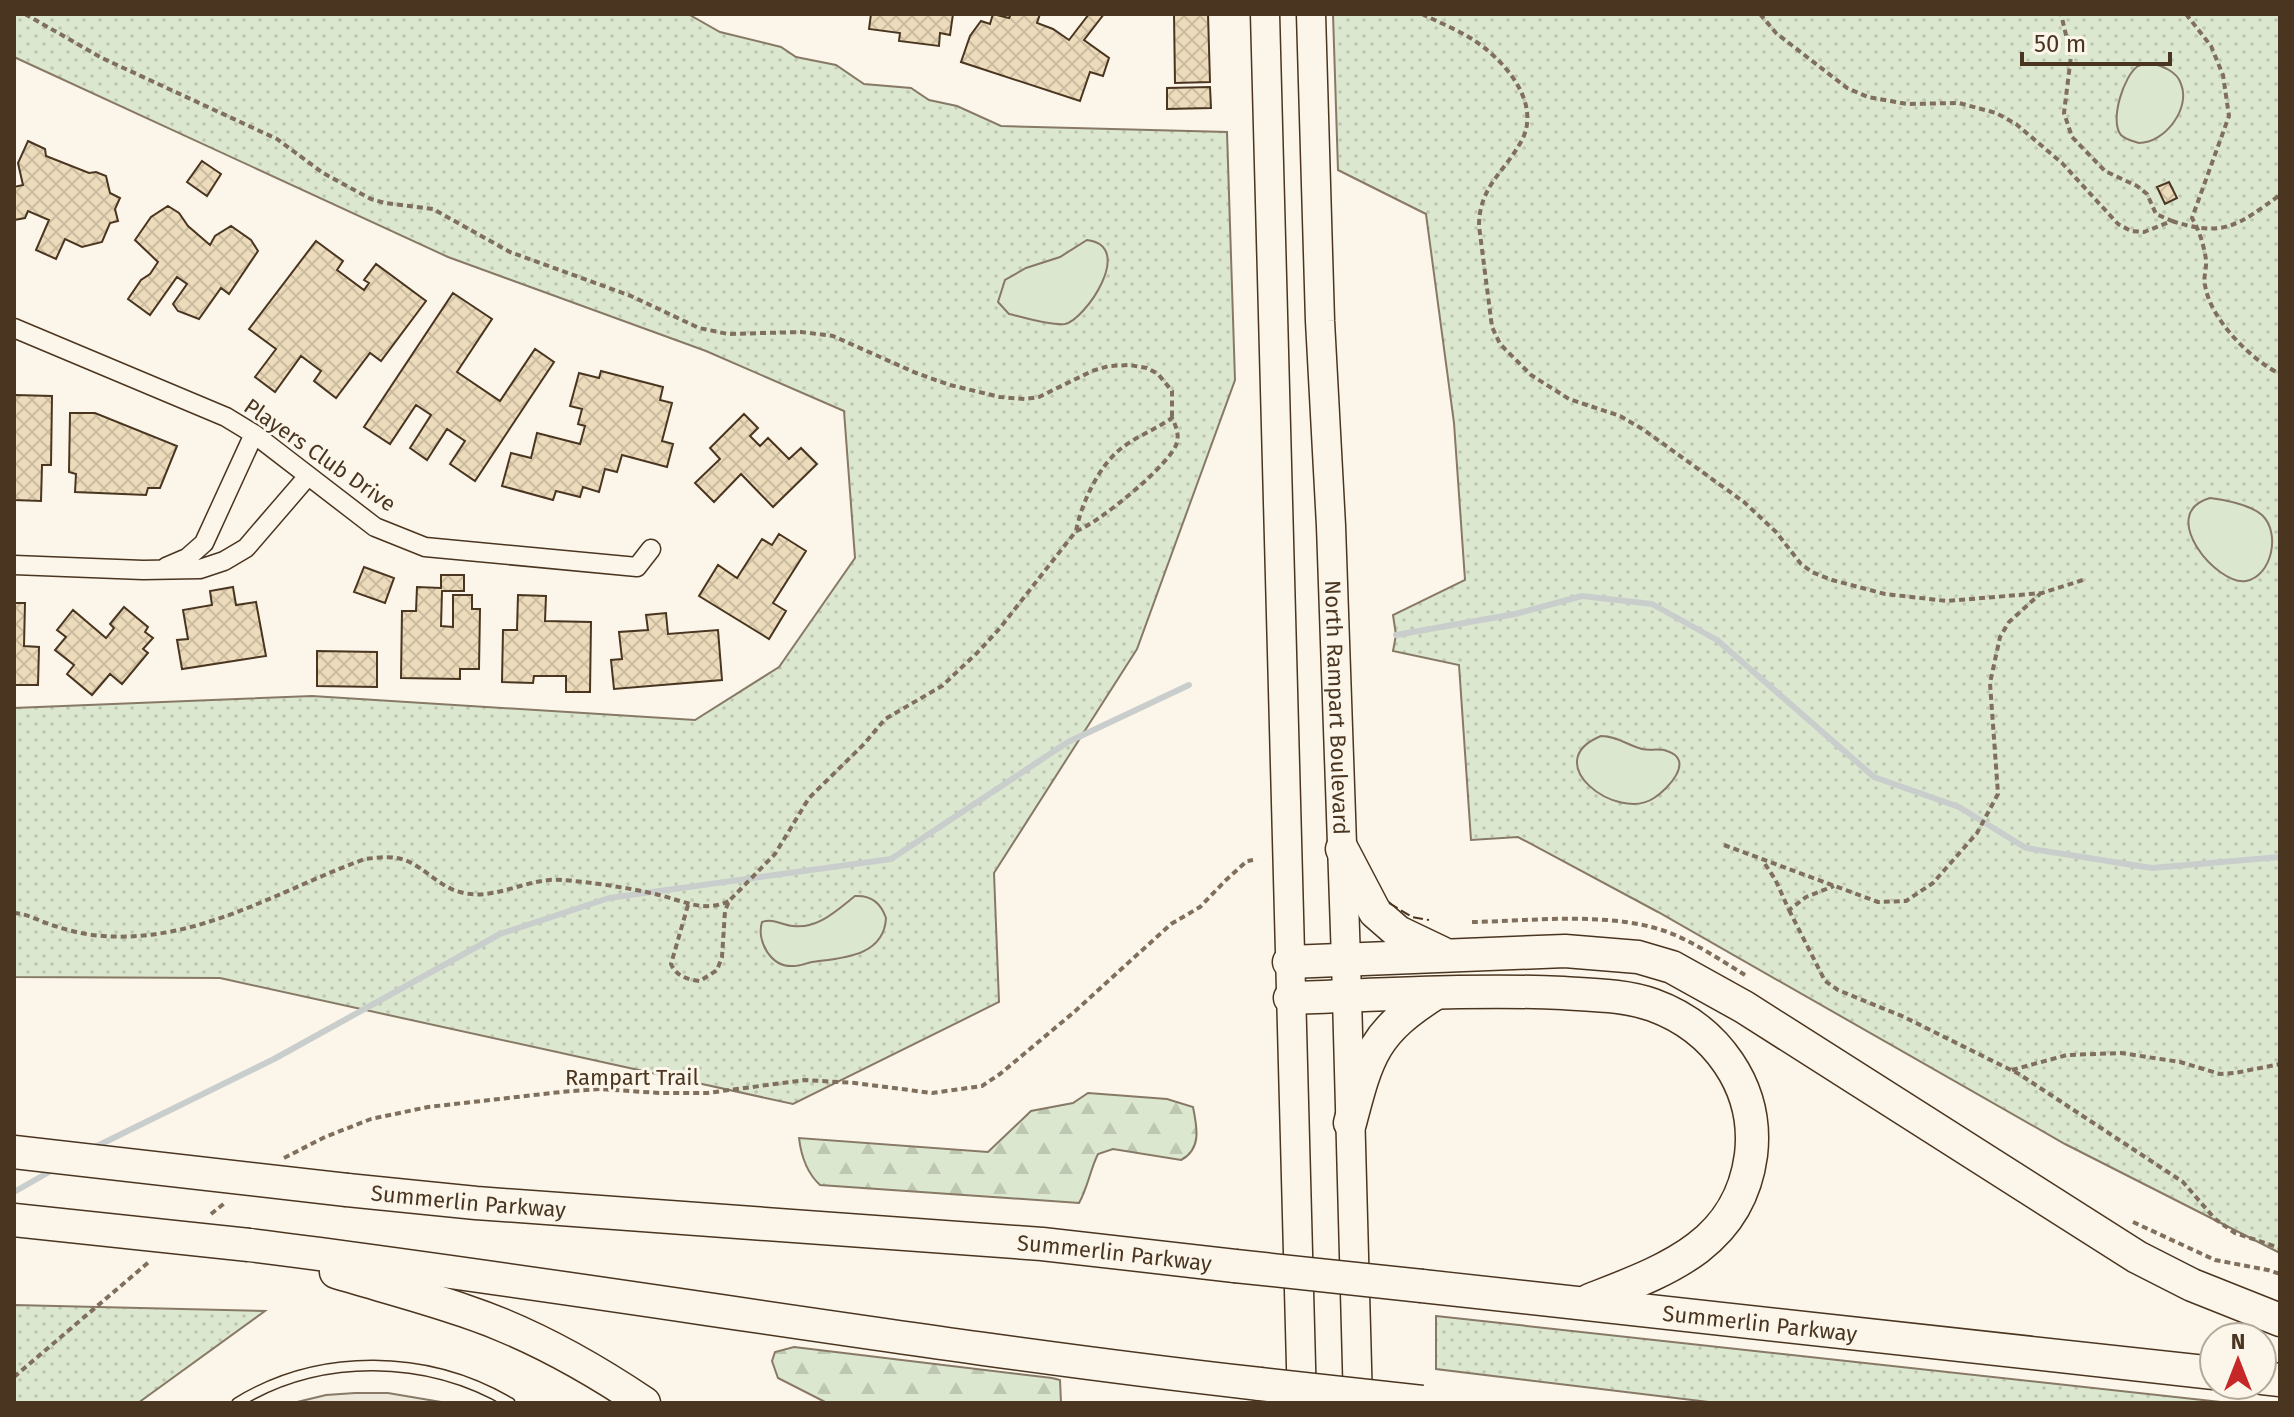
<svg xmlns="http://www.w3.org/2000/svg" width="2294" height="1417" viewBox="0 0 2294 1417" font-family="'Fira Sans',sans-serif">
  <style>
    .grass { fill: url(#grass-dots); stroke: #887966; stroke-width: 2 }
    .forest { fill: url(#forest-firs); stroke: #887966; stroke-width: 2 }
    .park { fill: #dce7d0; stroke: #887966; stroke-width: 2 }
    .parking { fill: #ede7d9; stroke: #887966; stroke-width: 2 }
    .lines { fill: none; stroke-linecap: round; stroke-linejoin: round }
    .stream { stroke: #c9cecd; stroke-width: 6 }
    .building { fill: url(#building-cross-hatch); stroke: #4a3520; stroke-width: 2 }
    .lane-casing { stroke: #4a3520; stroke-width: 12 }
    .street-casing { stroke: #4a3520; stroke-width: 21 }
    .primary-casing { stroke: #4a3520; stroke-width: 31 }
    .highway-casing { stroke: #4a3520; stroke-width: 35 }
    .path { stroke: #7f6f5c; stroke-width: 4; stroke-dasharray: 6 4; stroke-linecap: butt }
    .lane { stroke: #fbf6e9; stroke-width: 9 }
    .street { stroke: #fbf6e9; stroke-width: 18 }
    .primary { stroke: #fbf6e9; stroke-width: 28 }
    .highway { stroke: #fbf6e9; stroke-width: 32 }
    .highway-bridge-casing { stroke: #4a3520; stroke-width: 35; stroke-linecap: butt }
    .highway-bridge { stroke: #fbf6e9; stroke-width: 32 }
    .fence { stroke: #4a3520; stroke-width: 2; stroke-dasharray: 10 4; stroke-linecap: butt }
    .labels { text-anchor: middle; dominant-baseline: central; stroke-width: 6; stroke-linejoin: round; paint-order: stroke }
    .street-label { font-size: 22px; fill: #4a3520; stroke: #fbf6e9 }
  </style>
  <defs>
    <pattern id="grass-dots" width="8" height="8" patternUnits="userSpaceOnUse" patternTransform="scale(2)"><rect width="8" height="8" fill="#dce7d0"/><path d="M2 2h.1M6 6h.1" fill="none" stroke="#bec7b2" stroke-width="1.8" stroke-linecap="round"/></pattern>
    <pattern id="forest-firs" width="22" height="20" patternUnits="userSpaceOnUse" patternTransform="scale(2)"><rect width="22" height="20" fill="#dce7d0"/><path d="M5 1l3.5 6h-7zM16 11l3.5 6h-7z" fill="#bec7b2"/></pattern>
    <pattern id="building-cross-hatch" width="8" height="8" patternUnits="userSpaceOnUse" patternTransform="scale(2)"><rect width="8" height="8" fill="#ecdcbc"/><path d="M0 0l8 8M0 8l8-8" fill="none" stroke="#ccbda1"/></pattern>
  </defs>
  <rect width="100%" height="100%" fill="#fbf6e9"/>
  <path class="grass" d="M14,14H688L720,32L781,47L796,57L836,65L864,84L911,88L929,100L957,106L1001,126L1227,132L1235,380L1137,649L994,873L999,1002L793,1104L220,978L14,977V708L312,696L695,720L779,667L855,558L844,411L706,351L448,257L14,57Z
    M1333,14H2280V1253L2065,1144L1658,912L1518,837L1471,840L1459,665L1393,651L1396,635L1393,615L1465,580L1454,423L1426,214L1338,170Z
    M14,1305L265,1311L138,1403H14Z
    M1436,1316L2230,1403H1717L1436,1369Z"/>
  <path class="forest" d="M1088,1093L1167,1099L1193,1107C1197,1127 1202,1149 1181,1160L1113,1149L1098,1154C1090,1170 1088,1187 1079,1203L820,1185C807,1173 801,1155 799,1138L988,1152L1031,1111L1073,1103Z
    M794,1347L1052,1378L1060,1380L1061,1403H827L778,1378L772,1361L775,1352Z"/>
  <path class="park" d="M2151,63C2162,66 2177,71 2181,84C2191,108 2165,143 2139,143C2133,141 2126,140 2121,135C2109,121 2124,75 2138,66C2142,64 2146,64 2151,63Z
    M1087,240C1136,246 1085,320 1065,324C1052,326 1023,317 1009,314L998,302L1005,280L1026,268L1060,257Z
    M2210,498C2226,500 2250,505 2262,515C2281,533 2272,576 2246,581C2217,586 2156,513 2210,498Z
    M1601,736C1617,736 1627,745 1642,749C1650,751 1659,748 1667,751C1696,760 1667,790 1654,798C1617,823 1537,762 1601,736Z
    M855,896C871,895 881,903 886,918C884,957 841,958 812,962C806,963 800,966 794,966C771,968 756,941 762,922C774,918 781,925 793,926C818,929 836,911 855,896Z"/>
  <path class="parking" d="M355,1393H388L447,1403H293L326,1395Z"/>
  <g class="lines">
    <path class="stream" d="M1396,635L1515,614L1582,596L1652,604L1717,640L1874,777L1959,807L2026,848L2152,868L2280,857
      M91,1149L274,1059L500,934L609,898L891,859L1068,742L1189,685
      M14,1192L56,1168"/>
  </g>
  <path class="building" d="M871,14H953L950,35L940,33L939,46L899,41L900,33L869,29Z
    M993,14L1009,18L1011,14H1040L1037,23L1053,29L1069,40L1089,14H1104L1084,40L1109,58L1103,76L1090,72L1080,101L961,62L970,36L981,21L990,24Z
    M1174,14H1208L1210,82L1175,83Z
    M1210,87L1211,108L1167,109V88Z
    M28,141L45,149L46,156L89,173L96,172L106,176L110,193L120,198L115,209L118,221L110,223L102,242L82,247L65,239L56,259L36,250L49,220L28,211L25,218L14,220V187L23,185L18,163Z
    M202,161L221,174L207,196L187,182Z
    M2169,182L2177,198L2165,204L2157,187Z
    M168,206L179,213L188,226L210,245L215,236L231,226L251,240L258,251L229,294L221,288L199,319L178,311L173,304L187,284L177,277L150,315L128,299L141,280L150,274L158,262L135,240L151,217Z
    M316,241L343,261L337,270L364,290L369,283L364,280L376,264L426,301L381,361L370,353L336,398L314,381L321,371L301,356L275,392L255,377L276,349L249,329Z
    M453,293L492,319L457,372L500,401L535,349L554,362L475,481L450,464L465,441L447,429L427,460L410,448L431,415L416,405L390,444L364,427Z
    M601,371L663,387L660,400L672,403L662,441L673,444L667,467L622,455L617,472L605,469L599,492L583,487L580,497L556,491L553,500L502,486L511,453L531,458L537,433L580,444L585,426L578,424L582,409L570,406L579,373L599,378Z
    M15,395L52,396L51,465H42L41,501L14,500Z
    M70,413H95L177,446L160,488H148L146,495L75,492L76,474L69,472Z
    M744,414L758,428L750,436L760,446L768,438L789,459L801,448L817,464L773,507L741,474L714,502L695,483L720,459L710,448Z
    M779,534L806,551L773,603L786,611L769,639L699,596L718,565L737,578L762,539L772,545Z
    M364,567L394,578L385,603L354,592Z
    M441,575H464V591H442L441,626L453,627V595H472V609H480L479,669H460V679L401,678L402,611H416L417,587L441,588Z
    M233,587L236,605L256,602L266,656L182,669L177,640L188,639L183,610L212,605L210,591Z
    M518,595L546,596L545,621L591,622L590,692H566V676H534L533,683L502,682L503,630H517Z
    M14,603H25L24,646L39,647L38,685H14Z
    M124,607L148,627L145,632L153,638L143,649L148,653L122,684L110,674L92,695L67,674L74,665L55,650L66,637L57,630L73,610L106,638L114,628L110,624Z
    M666,613L668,634L718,630L722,680L614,689L611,660L622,659L619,632L648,630L646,615Z
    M317,651L377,652V687L317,686Z"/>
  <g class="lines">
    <defs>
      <path id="lane" d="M237,1403C320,1352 427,1354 510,1403"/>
      <path id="street" d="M14,328L226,417L254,434L375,527L425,547L637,567L651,549
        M14,565L143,570L200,569L224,561L246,548L308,476
        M166,567L187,558L204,543L254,434"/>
      <g id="primary">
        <path d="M1265,14L1302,1403"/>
        <path id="s1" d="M1311,14L1320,321L1331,526L1346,960L1358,1403"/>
      </g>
      <g id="highway">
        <path d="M1342,849L1375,912L1398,932L1442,953"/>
        <path d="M1289,962L1565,951L1638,957L1672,967L1744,1007L2137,1257L2192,1285L2280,1320"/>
        <path d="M1290,998C1381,995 1473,989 1563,993C1593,995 1625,995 1653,1005C1716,1028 1759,1087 1751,1155C1739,1246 1664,1271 1590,1300"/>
        <path d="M1350,1123C1368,1054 1374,1032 1436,993"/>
        <path id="s2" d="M347,1190L476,1203L1042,1244L1235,1266"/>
        <path d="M249,1245C587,1287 922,1346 1260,1384"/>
        <path d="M336,1272C379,1285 422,1296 465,1311C528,1332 589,1366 644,1403"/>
        <path id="s3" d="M1422,1286L2214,1373"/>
        <path d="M2262,1378L2280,1380"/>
      </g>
    </defs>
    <use href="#lane" class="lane-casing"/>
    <use href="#street" class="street-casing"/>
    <use href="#primary" class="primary-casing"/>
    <use href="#highway" class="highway-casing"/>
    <path class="path" d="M25,14L102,58L277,139L323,173L371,199L385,203L433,209L510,252L631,296L699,328L728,334L801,332L833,336L916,373L950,385L1000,397L1025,399L1039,397L1092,371L1109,366L1129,365L1147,368L1158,374L1172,391V418
      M1422,14C1438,22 1456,29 1472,39C1502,58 1542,101 1522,140C1505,172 1479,186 1479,226L1492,327L1500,344L1531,375L1569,399L1620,416L1644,430L1744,502L1776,532L1801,564L1812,572L1832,580L1885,594L1947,601L2042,593L2086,579
      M1760,14L1776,33L1847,88L1868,97L1907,104L1959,103L1996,113L2016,124L2062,163L2118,224L2131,231L2144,232L2172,221L2156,214L2147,194L2137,186L2105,171L2072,137L2064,113L2071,56L2061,14
      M2186,14L2211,46L2223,75L2229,116L2192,218C2199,230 2204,245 2206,260C2207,268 2203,277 2205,285C2210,319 2250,359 2280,374
      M2172,221C2224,238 2238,225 2280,195
      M1724,845L1878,902L1906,901L1933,883L1977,833L1998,794L1990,683L2000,637L2009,622L2040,594
      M1765,864L1775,879L1789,910L1806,897L1834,886
      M688,905L671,964C676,976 688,980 700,981L717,970L722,957L725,911L729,901L775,854L809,798L864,744L885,719L942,686L977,653L1000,628L1076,531C1096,525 1173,463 1177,442C1179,434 1176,426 1172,418C1155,430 1132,438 1117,452C1097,470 1081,505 1076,531
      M1789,910L1825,981L1838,990L1904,1017L2019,1074L2183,1182L2215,1219L2235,1233L2280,1248
      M14,913C29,914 41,922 55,926C70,931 86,935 103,936C199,943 279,890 365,859C375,858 386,856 396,858C420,861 436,886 460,892C495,902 527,877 562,880C590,882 631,888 659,895C684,901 704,913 729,901
      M1472,922C1534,921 1617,910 1675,935C1700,946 1722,961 1745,975
      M2012,1070L2067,1055L2121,1053L2180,1062L2220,1074L2235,1073L2280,1064
      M284,1158L325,1137L371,1119L428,1107L561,1092L600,1089L659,1093H707L805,1080L855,1083L932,1093L982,1086L1000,1074L1073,1013L1171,924L1200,907L1226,880L1247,861L1253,860
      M211,1214L226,1202
      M2133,1222L2215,1260L2268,1270L2280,1274
      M14,1377L150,1261"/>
    <use href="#lane" class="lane"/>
    <use href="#street" class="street"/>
    <use href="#primary" class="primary"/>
    <use href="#highway" class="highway"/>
    <defs>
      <path id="highway-bridge" d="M14,1152L347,1190
        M14,1220L249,1245
        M1235,1266L1422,1286
        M1260,1384L1422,1402"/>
    </defs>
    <use href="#highway-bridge" class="highway-bridge-casing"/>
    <use href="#highway-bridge" class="highway-bridge"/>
    <path class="fence" d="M1389,903L1412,917L1429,920"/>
  </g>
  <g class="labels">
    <g class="street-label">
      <text transform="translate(320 455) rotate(35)">Players Club Drive</text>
      <text stroke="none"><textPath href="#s1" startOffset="694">North Rampart Boulevard</textPath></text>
      <text x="632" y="1077">Rampart Trail</text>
      <text stroke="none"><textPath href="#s2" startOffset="122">Summerlin Parkway</textPath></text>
      <text stroke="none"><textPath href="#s2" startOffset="770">Summerlin Parkway</textPath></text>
      <text stroke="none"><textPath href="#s3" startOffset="340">Summerlin Parkway</textPath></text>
    </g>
  </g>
  <rect width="2294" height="1417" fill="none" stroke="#4a3520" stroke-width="32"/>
  <g transform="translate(2238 1361)"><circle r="38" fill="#fbf6e9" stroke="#b4a999" stroke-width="2"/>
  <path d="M0-6L14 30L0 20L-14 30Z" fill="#c62828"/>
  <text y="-12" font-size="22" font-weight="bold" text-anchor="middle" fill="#4a3520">N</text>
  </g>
  <path d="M2022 52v12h148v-12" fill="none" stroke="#4a3520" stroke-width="4"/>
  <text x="2034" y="52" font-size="24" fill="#4a3520" stroke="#fbf6e9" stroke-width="6" paint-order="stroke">50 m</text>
</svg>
